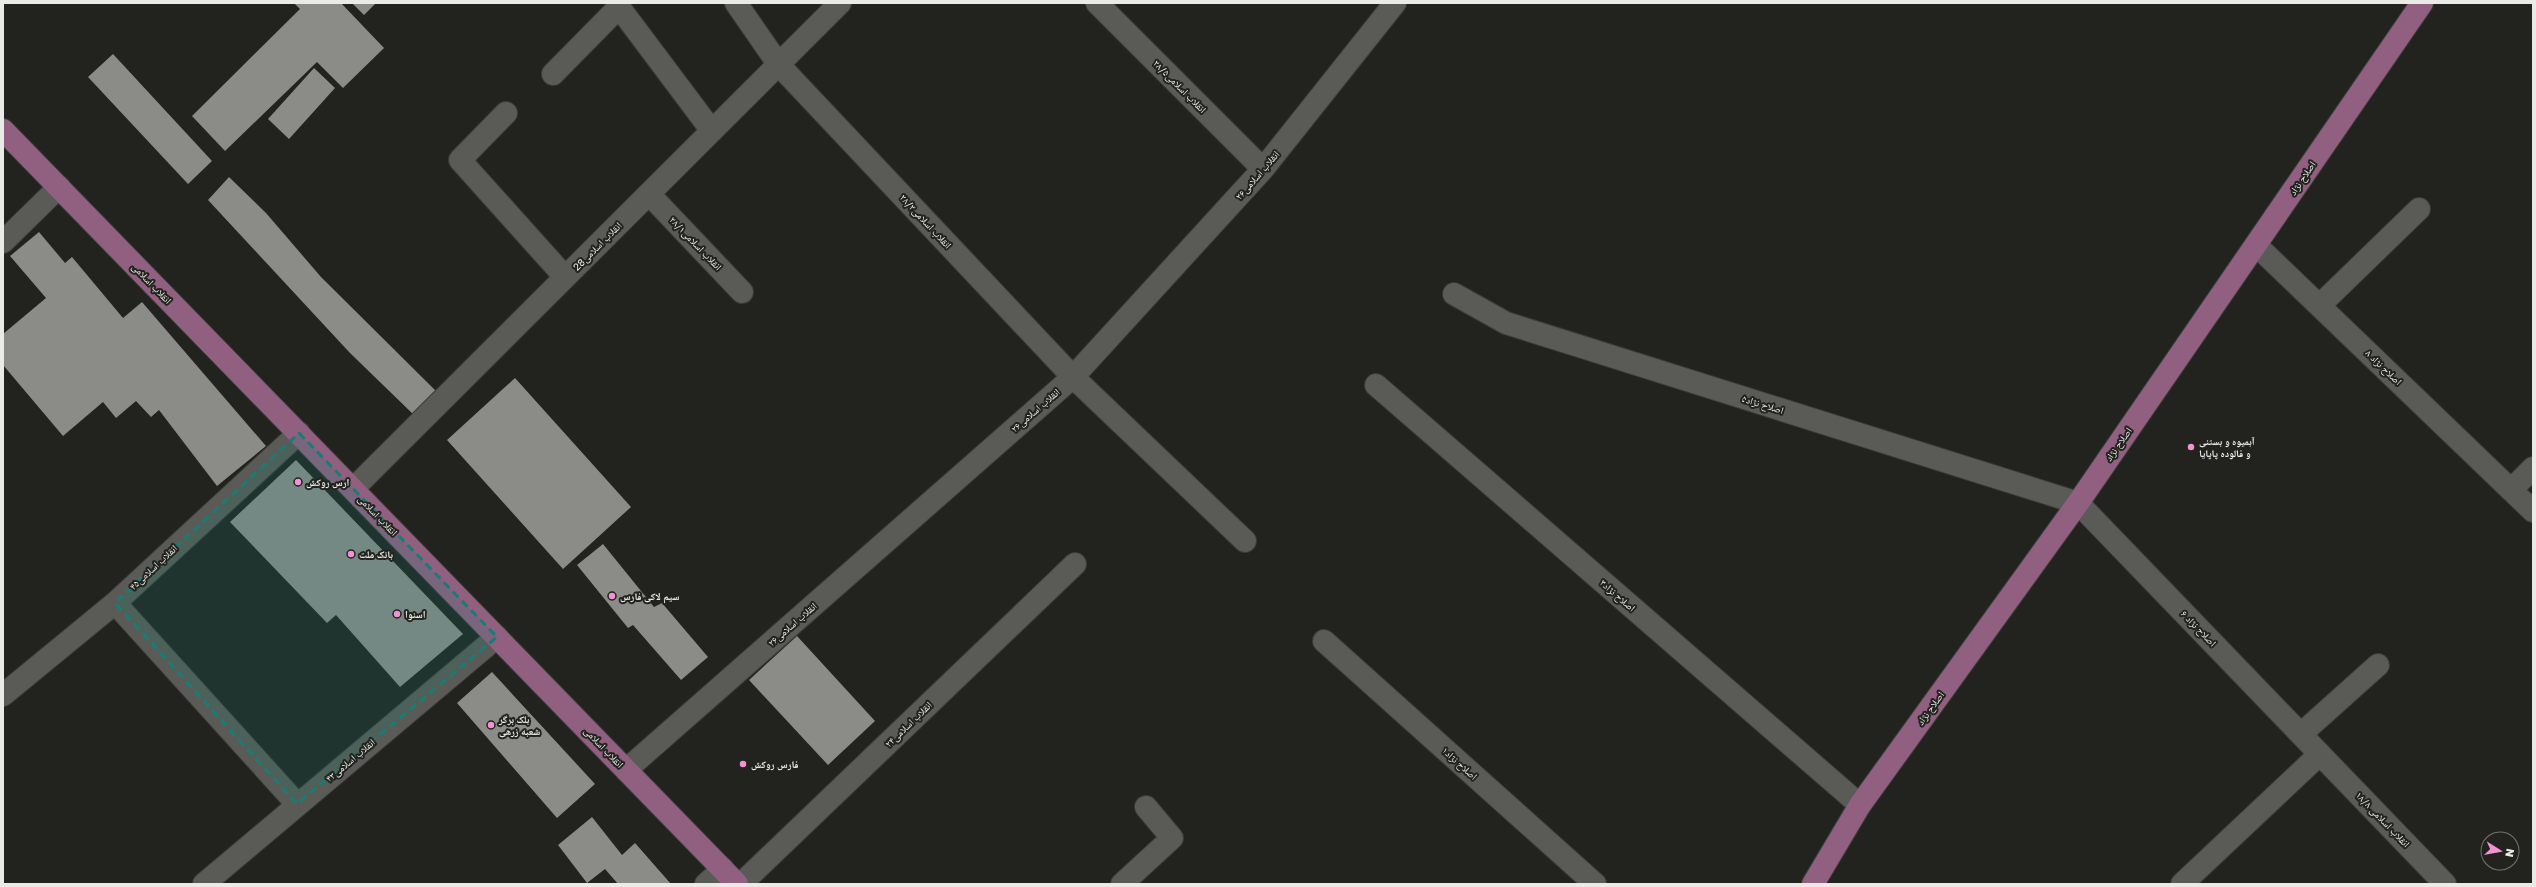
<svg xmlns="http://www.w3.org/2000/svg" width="2536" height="887" viewBox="0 0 2536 887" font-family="'Golos Text','Noto Naskh Arabic',sans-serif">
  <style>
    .building { fill: #8b8c87 }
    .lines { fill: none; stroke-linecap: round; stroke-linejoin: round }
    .minor-casing { stroke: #3c3d39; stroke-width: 24 }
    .major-casing { stroke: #3c3d39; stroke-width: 24 }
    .minor { stroke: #5a5b56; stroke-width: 22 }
    .major { stroke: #916080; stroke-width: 22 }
    .marked { fill: #1a7c74; fill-opacity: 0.2; stroke: #1a7c74; stroke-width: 3; stroke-dasharray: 8 5; stroke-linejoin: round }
    .poi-dot { fill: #f391d5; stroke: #22221e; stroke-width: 1.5 }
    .labels { text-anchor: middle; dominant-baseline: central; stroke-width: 4; stroke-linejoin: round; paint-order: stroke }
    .street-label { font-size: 10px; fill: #eaeae7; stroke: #22221e }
    .poi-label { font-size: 10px; font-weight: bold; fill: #eaeae7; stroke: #22221e; text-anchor: start }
  </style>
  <rect width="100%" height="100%" fill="#22221e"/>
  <path class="building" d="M294,3H341L384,48L343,88L317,62L225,151L192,116L300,9Z
    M352,3H376L364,15Z
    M113,54L212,161L188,184L88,77Z
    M314,68L335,88L289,139L268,119Z
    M229,177L266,213L321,277L438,393L415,416L350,353L208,200Z
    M39,232L65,263L72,257L123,318L142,302L266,446L217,486L159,410L151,417L136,401L116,418L103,402L63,436L3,365V334L46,298L10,256Z
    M515,378L631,507L563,569L447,440Z
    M296,460L463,634L400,687L336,615L327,623L230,522Z
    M603,544L654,607L662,603L708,657L681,680L633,625L628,628L577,565Z
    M797,636L875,721L828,765L749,680Z
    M492,672L595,784L557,818L457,703Z
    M592,817L622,855L635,843L671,884H618L605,869L587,883L558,845Z"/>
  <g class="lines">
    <defs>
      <path id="minor" d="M736,3L779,65L1073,377L1245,541
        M1097,3L1263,169
        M553,74L619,7L712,131
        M506,113L460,160L565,277
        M649,194L742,292
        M3,242L59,187
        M2256,245L2533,511
        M1454,294L1506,323L2078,503L2445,884
        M2320,305L2419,209
        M1376,385L1860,805
        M353,489L840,3
        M2511,490L2533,468
        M115,603L297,804
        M1324,641L1595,884
        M3,695L115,603L299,433
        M2301,734L2378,665
        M626,770L1073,377L1263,169L1395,3
        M204,884L497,637
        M706,884L723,869
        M741,884L1075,564
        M1122,884L1172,838L1146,807
        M2182,884L2320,754"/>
      <path id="major" d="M3,130L737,884
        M1813,884L1860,805L2078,503L2422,3"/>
    </defs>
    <use href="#minor" class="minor-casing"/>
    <use href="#major" class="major-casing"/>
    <use href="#minor" class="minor"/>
    <use href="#major" class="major"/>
  </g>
  <path class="marked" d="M299,433L497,637L297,804L115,603Z"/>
  <g class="poi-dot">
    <circle cx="2191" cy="447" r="4"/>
    <circle cx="298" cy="482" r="4"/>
    <circle cx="351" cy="554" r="4"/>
    <circle cx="612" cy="596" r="4"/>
    <circle cx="397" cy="614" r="4"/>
    <circle cx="491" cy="725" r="4"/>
    <circle cx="743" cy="764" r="4"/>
  </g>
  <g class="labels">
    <g class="street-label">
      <text transform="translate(1180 86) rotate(45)">انقلاب اسلامی۲۸/۵</text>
      <text transform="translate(1257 175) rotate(-49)">انقلاب اسلامی۲۶</text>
      <text transform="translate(2302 178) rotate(-56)">اصلاح نژاد</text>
      <text transform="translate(926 221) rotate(47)">انقلاب اسلامی۲۸/۳</text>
      <text transform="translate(696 243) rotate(46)">انقلاب اسلامی۲۸/۱</text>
      <text transform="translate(597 246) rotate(-45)">28انقلاب اسلامی</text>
      <text transform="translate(152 283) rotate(46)">انقلاب اسلامی</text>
      <text transform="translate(2384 367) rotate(44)">۸ اصلاح نژاد</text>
      <text transform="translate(1763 404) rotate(17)">اصلاح نژاد۵</text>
      <text transform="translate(1035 410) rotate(-41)">انقلاب اسلامی۲۶</text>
      <text transform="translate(2118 444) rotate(-55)">اصلاح نژاد</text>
      <text transform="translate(378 515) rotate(46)">انقلاب اسلامی</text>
      <text transform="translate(153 567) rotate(-43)">انقلاب اسلامی۴۵</text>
      <text transform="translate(1618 595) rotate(41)">اصلاح نژاد۳</text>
      <text transform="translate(792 624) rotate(-41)">انقلاب اسلامی۲۶</text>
      <text transform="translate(2199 628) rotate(46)">۶ اصلاح نژاد</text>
      <text transform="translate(1930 708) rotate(-54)">اصلاح نژاد</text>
      <text transform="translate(908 724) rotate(-44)">انقلاب اسلامی۲۴</text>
      <text transform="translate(604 747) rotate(46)">انقلاب اسلامی</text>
      <text transform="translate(350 760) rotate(-40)">انقلاب اسلامی۴۳</text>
      <text transform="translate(1460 763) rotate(42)">اصلاح نژاد۱</text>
      <text transform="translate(2383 819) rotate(46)">۱۸/۸ انقلاب اسلامی</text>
    </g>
    <g class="poi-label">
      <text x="2199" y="441">آبمیوه و بستنی<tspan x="2199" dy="12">و فالوده پاپایا</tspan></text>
      <text x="306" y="482">ارس روکش</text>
      <text x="359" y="554">بانک ملت</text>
      <text x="620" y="596">سیم لاکی فارس</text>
      <text x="405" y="614">اسنوا</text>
      <text x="499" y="719">بلک برگر<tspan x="499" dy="12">شعبه زرهی</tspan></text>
      <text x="751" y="764">فارس روکش</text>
    </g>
  </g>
  <rect width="2536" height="887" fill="none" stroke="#eaeae7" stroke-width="8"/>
  <g transform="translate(2500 851) rotate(101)"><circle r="19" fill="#22221e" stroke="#72726e"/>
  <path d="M0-3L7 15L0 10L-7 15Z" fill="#f391d5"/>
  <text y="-6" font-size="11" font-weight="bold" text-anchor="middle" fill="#eaeae7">N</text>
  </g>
</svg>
